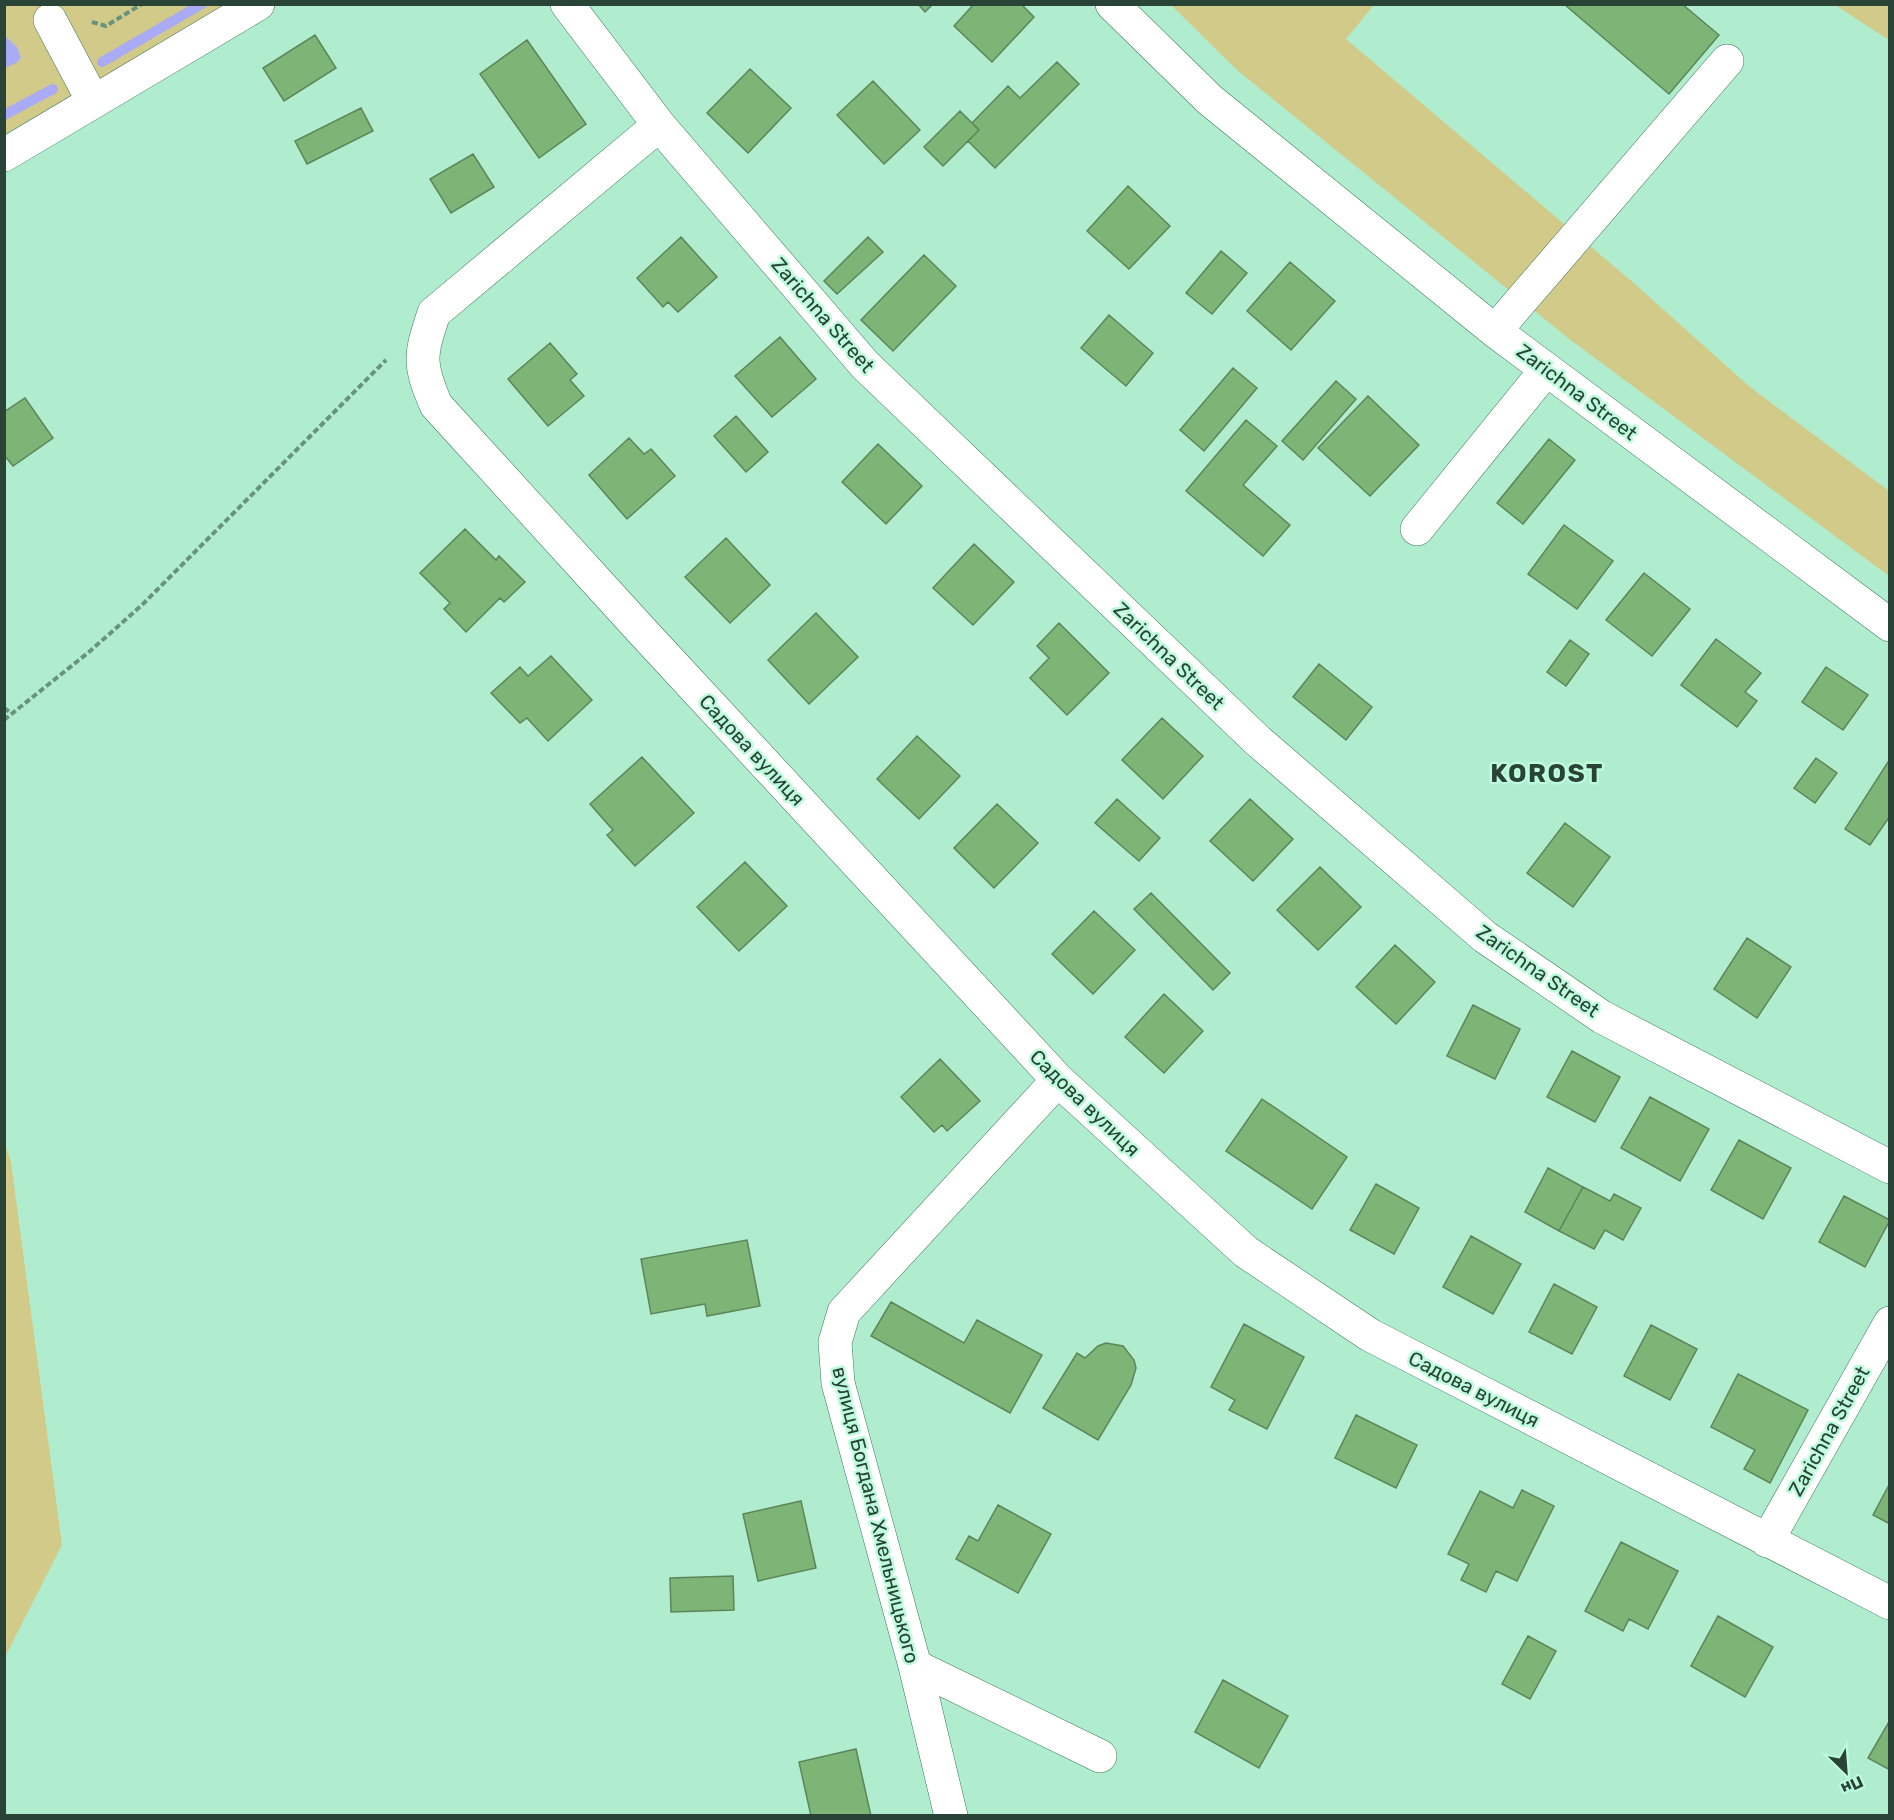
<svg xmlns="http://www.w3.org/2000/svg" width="1894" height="1820" viewBox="0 0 1894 1820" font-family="Rubik,sans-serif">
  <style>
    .green { fill: #d2ca88 }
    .water { fill: #a9abf5 }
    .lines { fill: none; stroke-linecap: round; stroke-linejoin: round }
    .stream { stroke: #a9abf5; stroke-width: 10 }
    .building { fill: #7cb576; stroke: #5e855a; stroke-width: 1.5 }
    .minor-casing { stroke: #3d795d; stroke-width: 34 }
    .path { stroke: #68937d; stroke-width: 4; stroke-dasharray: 6 3; stroke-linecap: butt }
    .minor { stroke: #fff; stroke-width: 33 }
    .labels { text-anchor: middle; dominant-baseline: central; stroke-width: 5; stroke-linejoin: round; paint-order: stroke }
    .street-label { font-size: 20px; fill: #294336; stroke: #bcfbdb }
    .district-label { font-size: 26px; font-weight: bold; letter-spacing: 1.5px; fill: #294336; stroke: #bcfbdb }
  </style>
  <rect width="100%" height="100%" fill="#afedce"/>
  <path class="green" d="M5,5H230L5,134Z
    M1171,5H1374L1346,39L1636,285L1750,387L1889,491V576L1568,338L1237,70Z
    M1835,5H1889V40Z
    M5,1144L11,1162L62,1545L5,1657Z"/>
  <path class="water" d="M5,36L17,47L21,57L18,62L5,68Z"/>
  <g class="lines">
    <path class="stream" d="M102,62L202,4
      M4,115L53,89"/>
  </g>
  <path class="building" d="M918,4H933L925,12Z
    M974,4H1021L1034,17L992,62L954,26Z
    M1564,4H1682L1719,35L1669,94Z
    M315,35L336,68L284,101L263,68Z
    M527,40L586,124L539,158L480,74Z
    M1057,62L1079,84L995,168L968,141L979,130L972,123L1008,86L1020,98Z
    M750,69L791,108L748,153L707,113Z
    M873,81L920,130L884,164L837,115Z
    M361,108L373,131L307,164L295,141Z
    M960,111L979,130L943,166L924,147Z
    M473,154L494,187L451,213L430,179Z
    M1128,186L1170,226L1129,269L1087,231Z
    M681,237L717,277L678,312L668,302L663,307L637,278Z
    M868,237L883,252L837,294L824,281Z
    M1221,251L1247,273L1212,314L1186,293Z
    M924,255L956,286L893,351L861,320Z
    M1290,262L1335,301L1291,350L1247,311Z
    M1109,315L1153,353L1126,386L1081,348Z
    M780,337L816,379L772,417L735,376Z
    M550,343L577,374L570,380L584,396L548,426L508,379Z
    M1233,368L1257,388L1204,451L1180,430Z
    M1336,381L1356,399L1303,460L1282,441Z
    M1368,396L1419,445L1370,496L1318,448Z
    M25,398L53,438L13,466L4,455V412Z
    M736,416L768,452L746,472L714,436Z
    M1246,420L1277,446L1243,485L1290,525L1263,556L1186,491Z
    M629,438L644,454L651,449L675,476L627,519L589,475Z
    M1549,439L1575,460L1523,524L1497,503Z
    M878,444L922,486L886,524L842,482Z
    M1564,525L1613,561L1577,609L1528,574Z
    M465,529L496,560L499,556L525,582L504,602L500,598L466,632L444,609L450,603L420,573Z
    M726,538L770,585L730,623L685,577Z
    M974,544L1014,582L973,625L933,588Z
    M1644,573L1690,609L1652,656L1606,620Z
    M816,613L858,657L809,704L768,660Z
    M1059,623L1109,673L1067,715L1030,678L1049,658L1037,646Z
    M1716,639L1761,673L1745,692L1757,701L1737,727L1681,685Z
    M1570,640L1589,654L1566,686L1547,672Z
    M551,656L592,700L548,741L527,718L520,723L491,693L520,667L528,676Z
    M1319,664L1372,707L1346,740L1293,697Z
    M1826,667L1868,695L1843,730L1802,702Z
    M1162,718L1203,756L1163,799L1122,760Z
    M917,736L960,776L919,819L877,779Z
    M642,757L694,813L635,866L607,835L613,830L590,804Z
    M1816,758L1837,773L1815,803L1794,788Z
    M1890,759V816L1870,845L1845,829Z
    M1117,799L1160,838L1139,861L1095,823Z
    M1250,799L1293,839L1253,881L1210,841Z
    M997,804L1038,843L994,888L954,848Z
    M1565,823L1610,857L1573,907L1527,873Z
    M745,862L787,906L739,951L697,907Z
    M1320,867L1361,907L1318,950L1277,910Z
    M1151,893L1230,973L1213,990L1134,909Z
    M1094,911L1135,950L1093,994L1052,954Z
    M1747,938L1791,967L1757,1018L1714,989Z
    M1395,945L1435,982L1396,1024L1356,987Z
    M1164,994L1203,1031L1164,1073L1125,1037Z
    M1473,1005L1520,1029L1495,1079L1447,1056Z
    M1572,1051L1620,1077L1595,1122L1547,1097Z
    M940,1059L980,1101L947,1131L942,1125L934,1132L901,1097Z
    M1650,1097L1709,1129L1680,1181L1621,1148Z
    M1262,1099L1347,1157L1312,1209L1226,1151Z
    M1739,1140L1791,1168L1763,1219L1711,1190Z
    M1548,1168L1583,1187L1559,1231L1525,1212Z
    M1376,1184L1419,1208L1394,1254L1350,1230Z
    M1583,1187L1610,1201L1614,1194L1641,1208L1623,1240L1605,1230L1594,1249L1559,1231Z
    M1844,1196L1890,1220L1865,1267L1819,1242Z
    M1471,1236L1521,1264L1493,1314L1443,1287Z
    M747,1240L760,1306L707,1316L705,1304L651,1314L641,1259Z
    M1554,1284L1597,1307L1572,1354L1529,1332Z
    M891,1302L964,1343L977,1320L1042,1355L1010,1413L871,1336Z
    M1244,1324L1304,1357L1267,1429L1229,1410L1235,1400L1211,1387Z
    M1651,1325L1697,1349L1670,1400L1624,1376Z
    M1106,1343L1123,1346L1134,1360L1136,1368L1131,1385L1098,1440L1043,1408L1077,1353L1085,1358L1098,1346Z
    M1738,1374L1808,1410L1770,1483L1744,1469L1755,1450L1711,1427Z
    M1356,1415L1417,1445L1396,1488L1335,1458Z
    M1890,1483V1524L1873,1515Z
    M1522,1490L1554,1506L1517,1581L1496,1571L1486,1592L1461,1580L1469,1564L1448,1554L1480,1491L1513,1508Z
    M801,1501L816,1568L758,1581L743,1514Z
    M998,1505L1051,1534L1018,1593L956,1559L969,1536L978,1541Z
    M1621,1542L1678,1571L1648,1629L1629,1619L1623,1631L1585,1611Z
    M733,1576L734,1610L671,1612L670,1578Z
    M1718,1616L1773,1647L1745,1697L1691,1666Z
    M1528,1636L1556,1651L1530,1699L1502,1684Z
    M1223,1680L1288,1716L1259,1768L1195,1732Z
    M1890,1720V1770L1868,1758Z
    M856,1749L871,1816H811L799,1762Z"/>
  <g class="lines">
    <defs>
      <path id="minor" d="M567,4L659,125L865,365L1257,740L1485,937L1602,1017L1890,1167
        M1112,4L1210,100L1495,331L1890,625
        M50,20L93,101
        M659,125L434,313C420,355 418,363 436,405L641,630L1058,1080L1246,1252L1370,1335L1890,1603
        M4,155L258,4
        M1495,331L1727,61
        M1417,529L1546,370
        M1767,1541L1890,1323
        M915,1666L1100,1756
        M951,1816L915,1666L838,1383L835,1342L844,1312L1058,1080"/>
    </defs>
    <use href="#minor" class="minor-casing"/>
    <path class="path" d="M92,22L106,26L142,4
      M4,708L11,713
      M4,720L89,652L142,605L386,360"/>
    <use href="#minor" class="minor"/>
  </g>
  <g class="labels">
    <g class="street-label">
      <text transform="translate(823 315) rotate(49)">Zarichna Street</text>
      <text transform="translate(1577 392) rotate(37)">Zarichna Street</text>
      <text transform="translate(1169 656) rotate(44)">Zarichna Street</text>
      <text transform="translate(752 750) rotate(47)">Садова вулиця</text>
      <text transform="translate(1538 971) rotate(35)">Zarichna Street</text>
      <text transform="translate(1085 1103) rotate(44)">Садова вулиця</text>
      <text transform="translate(1474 1389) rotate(27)">Садова вулиця</text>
      <text transform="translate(1829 1431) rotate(-61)">Zarichna Street</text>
      <text transform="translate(876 1515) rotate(76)">вулиця Богдана Хмельницького</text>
    </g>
    <g class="district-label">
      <text x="1547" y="773">KOROST</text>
    </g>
  </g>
  <rect width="1894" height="1820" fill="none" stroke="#294336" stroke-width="12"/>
  <g transform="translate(1846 1772) rotate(155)" stroke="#bcfbdb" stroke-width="4.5" paint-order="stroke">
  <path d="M0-4.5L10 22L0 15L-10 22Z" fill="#294336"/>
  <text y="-9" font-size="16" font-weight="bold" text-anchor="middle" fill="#294336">Пн</text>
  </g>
</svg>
